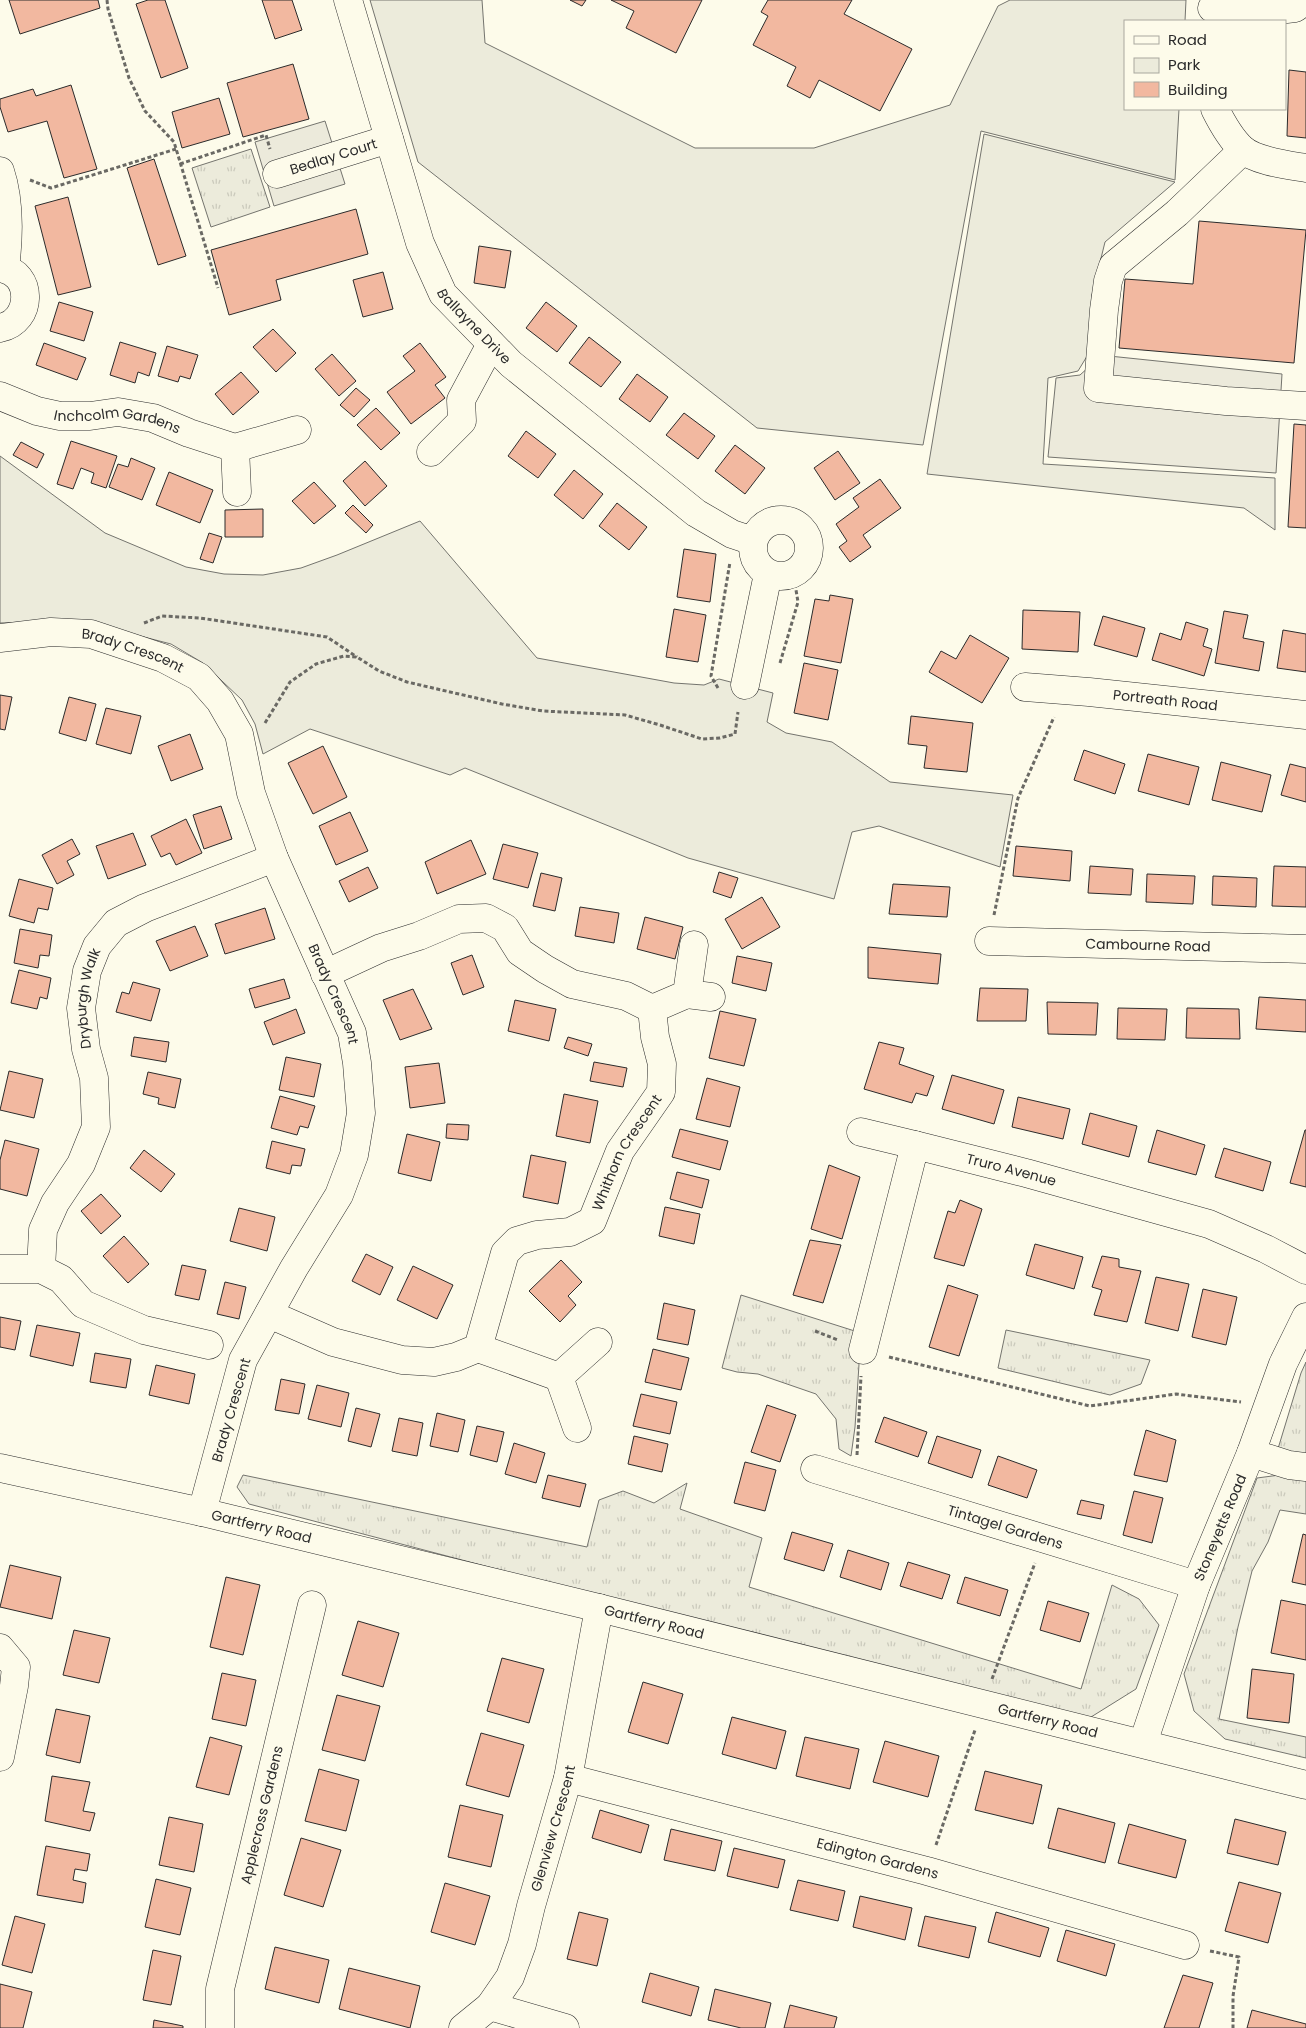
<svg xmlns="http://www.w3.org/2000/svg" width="1306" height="2028" viewBox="0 0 1306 2028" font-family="Poppins,sans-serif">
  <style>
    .grass { fill: url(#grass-tufts); stroke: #74746e }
    .green { fill: #ecebdb; stroke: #74746e }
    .parking { fill: #eceadb; stroke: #74746e }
    .building { fill: #f2b8a0; stroke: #2b2b2b }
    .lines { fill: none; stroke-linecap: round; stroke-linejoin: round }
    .minor-casing { stroke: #2b2b2b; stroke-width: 29 }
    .path { stroke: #6a6964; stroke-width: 3; stroke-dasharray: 4 2.5; stroke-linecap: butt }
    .minor { stroke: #fdfbea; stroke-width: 28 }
    .labels { text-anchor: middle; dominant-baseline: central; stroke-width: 4; stroke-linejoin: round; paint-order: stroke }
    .street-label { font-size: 14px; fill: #2b2b2b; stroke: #fdfbea }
  </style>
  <defs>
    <pattern id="grass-tufts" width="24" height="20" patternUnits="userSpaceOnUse" patternTransform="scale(1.25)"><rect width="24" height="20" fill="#ecebdb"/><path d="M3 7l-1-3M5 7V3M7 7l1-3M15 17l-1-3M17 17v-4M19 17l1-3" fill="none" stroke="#cbcabc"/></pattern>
  </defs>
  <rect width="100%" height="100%" fill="#fdfbea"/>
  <path class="grass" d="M251,149L270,207L211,227L192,168Z
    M741,1295L861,1333L855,1427L851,1456L839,1449L836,1419L816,1394L758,1374L737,1372L722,1368Z
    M1006,1330L1150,1360L1141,1384L1110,1395L998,1368Z
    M1306,1362V1457L1277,1452L1301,1373Z
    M1295,1473L1306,1475V1514L1280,1510L1268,1542L1252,1571L1238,1627L1219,1719L1306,1737V1758L1225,1739L1194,1711L1184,1674L1257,1478Z
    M243,1475L587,1547L599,1500L623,1491L654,1503L687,1483L680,1509L762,1538L749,1587L1081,1689L1112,1585L1139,1599L1159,1625L1136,1689L1083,1722L846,1656L599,1596L249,1504L237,1487Z"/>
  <path class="green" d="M370,0H482L485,43L695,148H814L950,105L998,6L1010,0H1186L1185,21H1125V109H1179L1175,180L981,131L923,445L757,428L418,162Z
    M984,134L1175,182L1105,242L1092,295V348L1078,371L1048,378L1043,464L1275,478V530L1244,508L927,474Z
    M0,456L105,533L186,567L224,574L263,575L301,568L337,555L420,521L537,658L674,683L704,685L719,679L773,693L767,722L786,733L832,742L890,782L1013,795L1000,867L879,826L852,832L834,899L688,858L465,768L450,775L310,729L263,754L255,724L242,700L203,663L171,644L78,620L0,623Z"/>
  <path class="parking" d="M325,121L345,184L274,206L255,142Z
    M1090,354L1282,374L1276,473L1048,457L1056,378L1080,375L1090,366Z"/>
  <path class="building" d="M9,0H98L100,8L20,34Z
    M148,0H165L188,68L161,78L136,4Z
    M262,0H292L302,30L275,39Z
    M570,0H586L582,6Z
    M611,0H702L676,53L626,28L634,11Z
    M768,0H852L844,14L912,49L880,111L819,80L810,98L787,86L796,67L753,45L768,16L761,12Z
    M293,64L309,119L243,137L227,83Z
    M1289,70L1306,72V138L1287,136Z
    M71,85L97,169L64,178L47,121L8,132L0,107V99L33,89L36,96Z
    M219,98L230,134L182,148L172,112Z
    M154,159L186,256L158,265L127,168Z
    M68,197L91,287L58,295L35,206Z
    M356,209L368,254L276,280L281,300L229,315L211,250Z
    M1199,221L1306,230L1294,363L1119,348L1125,279L1193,284Z
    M479,246L511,251L505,288L474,283Z
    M383,272L393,309L363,317L353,280Z
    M59,302L93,312L84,341L50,331Z
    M546,302L577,326L557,352L526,328Z
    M273,329L296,353L276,372L253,347Z
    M589,337L621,362L601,387L569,363Z
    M120,342L156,353L149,376L138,372L135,383L110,375Z
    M44,343L86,358L77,380L36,365Z
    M420,343L446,377L435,385L445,398L411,424L387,392L415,371L403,356Z
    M167,346L198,355L190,379L180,376L178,382L158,376Z
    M332,354L356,381L339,396L315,369Z
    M241,372L259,392L233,415L215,394Z
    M637,374L668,397L650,422L619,399Z
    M356,388L370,400L354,417L340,405Z
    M376,408L400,433L381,450L357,425Z
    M684,413L715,436L698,459L666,435Z
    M1294,424L1306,425V528L1288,527Z
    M526,431L556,454L538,478L508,456Z
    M71,441L117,456L106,488L91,483L94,473L81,468L73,489L57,484Z
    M21,442L44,454L37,468L13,455Z
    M735,445L765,468L745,494L715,471Z
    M838,451L860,483L835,500L814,468Z
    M131,458L155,468L142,500L109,487L118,464L128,467Z
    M365,461L387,486L365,506L343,481Z
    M574,470L603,494L583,519L554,495Z
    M169,472L213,490L200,523L156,505Z
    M880,479L901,508L863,535L871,547L850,562L839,547L847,541L836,524L859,507L853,498Z
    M314,482L336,506L314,524L292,501Z
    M617,503L647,527L629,550L599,526Z
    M353,505L373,525L366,533L345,513Z
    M263,509V537H225V510Z
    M209,533L222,537L213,563L200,559Z
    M684,549L716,554L710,602L677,597Z
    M830,595L853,599L841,663L804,656L815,599L829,601Z
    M674,609L706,615L698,662L666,657Z
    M1023,610L1080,612L1078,652L1022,649Z
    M1224,611L1248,615L1243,638L1264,642L1259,671L1215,663Z
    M1103,616L1145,628L1137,657L1094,645Z
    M1186,622L1208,629L1203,646L1212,649L1204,676L1152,660L1160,633L1181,640Z
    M1283,630L1306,634V672L1277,668Z
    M970,635L1009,658L982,703L929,672L941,651L956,659Z
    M804,663L838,670L828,720L794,713Z
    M0,695L12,697L5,730L0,729Z
    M69,697L96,704L86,741L59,733Z
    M106,708L141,716L131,754L96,744Z
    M911,716L973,723L967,772L924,768L927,746L908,744Z
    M190,734L203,769L171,781L158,746Z
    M323,746L347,797L313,814L288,763Z
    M1084,750L1125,764L1115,794L1074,780Z
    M1148,754L1199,767L1189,805L1138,791Z
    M1221,762L1271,775L1262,812L1212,800Z
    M1290,764L1306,768V802L1281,795Z
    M221,806L232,839L204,849L193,815Z
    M350,812L368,851L336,865L319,826Z
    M186,819L202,853L176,865L170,853L161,857L151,836Z
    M133,833L146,865L108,879L96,846Z
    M72,839L80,854L67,861L74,875L57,884L42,855Z
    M471,840L486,874L437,894L425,862Z
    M503,844L538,853L528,888L493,879Z
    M1016,846L1072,851L1070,881L1013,876Z
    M1090,866L1133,869L1131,895L1088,893Z
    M1274,866L1306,867V907L1272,906Z
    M368,867L378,888L349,902L339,881Z
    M719,872L738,878L731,898L713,892Z
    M541,873L562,878L555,911L533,906Z
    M1147,874L1195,876L1193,904L1146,902Z
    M1213,876L1257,878L1256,907L1212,905Z
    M19,879L53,888L48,910L38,908L34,923L9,916Z
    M893,884L950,887L947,917L889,914Z
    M762,897L780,927L742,949L725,919Z
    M580,907L619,913L614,943L575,936Z
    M265,908L275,939L225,954L215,924Z
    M645,917L683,927L675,959L637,949Z
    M195,926L208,956L170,971L156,941Z
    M20,929L52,935L49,956L40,955L38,968L14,963Z
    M868,947L941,954L938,984L868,978Z
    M472,955L484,987L463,995L451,963Z
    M737,956L772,963L766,991L732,983Z
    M19,970L51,978L47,999L40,997L37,1009L11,1003Z
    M284,979L290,998L255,1008L249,989Z
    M133,982L160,989L151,1021L116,1012L122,992L129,994Z
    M980,988L1028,989L1026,1021H977Z
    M413,989L432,1029L400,1040L383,1000Z
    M1259,997L1306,1000V1032L1256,1029Z
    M515,1000L556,1009L549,1041L508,1031Z
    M1047,1002L1098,1003L1096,1035L1048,1034Z
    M1118,1008L1167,1009L1165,1040L1117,1039Z
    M1187,1008L1239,1009L1240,1039L1186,1038Z
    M296,1009L305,1033L273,1045L264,1022Z
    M720,1011L756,1019L744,1066L709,1058Z
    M134,1037L169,1042L166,1062L131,1056Z
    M568,1037L592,1044L588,1056L564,1048Z
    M879,1042L904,1048L899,1064L934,1076L927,1096L916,1093L912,1103L864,1089Z
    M286,1057L321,1064L314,1097L279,1090Z
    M594,1062L627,1068L623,1087L590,1081Z
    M439,1063L445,1103L410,1108L405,1067Z
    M9,1071L43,1079L34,1118L0,1110Z
    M148,1072L181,1079L175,1108L158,1104L159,1098L143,1094Z
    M952,1075L1004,1090L994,1124L942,1109Z
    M707,1078L740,1087L730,1127L696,1119Z
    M564,1094L598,1101L590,1143L556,1136Z
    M280,1096L315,1106L308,1128L300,1126L297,1135L271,1128Z
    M1018,1097L1070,1109L1063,1139L1012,1127Z
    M1090,1113L1137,1126L1129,1157L1082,1144Z
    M447,1124L469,1125L468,1140L446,1138Z
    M680,1129L728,1141L720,1170L672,1157Z
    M1157,1130L1205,1145L1196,1175L1148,1162Z
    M1305,1130H1306V1187L1290,1183Z
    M407,1134L440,1142L431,1181L398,1173Z
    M5,1140L39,1149L27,1196L0,1189V1160Z
    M272,1141L305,1149L301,1166L292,1165L290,1174L266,1168Z
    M1224,1148L1271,1162L1263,1191L1215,1177Z
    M144,1150L175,1174L161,1192L130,1168Z
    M531,1155L566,1162L558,1204L523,1197Z
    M829,1165L860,1177L842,1239L811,1229Z
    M677,1172L709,1180L702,1208L670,1199Z
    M101,1194L121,1216L101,1234L81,1211Z
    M960,1200L982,1209L964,1266L934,1258L948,1211L955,1213Z
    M665,1207L700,1214L694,1244L659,1236Z
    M239,1208L275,1217L267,1251L230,1241Z
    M124,1236L149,1264L128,1283L103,1256Z
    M810,1240L841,1245L823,1303L793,1295Z
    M1035,1244L1083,1257L1074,1289L1026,1275Z
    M366,1254L393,1267L380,1295L352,1281Z
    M1102,1256L1119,1259V1267L1141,1271L1127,1322L1094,1315L1102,1290L1092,1287Z
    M561,1260L582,1282L568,1296L576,1305L560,1322L529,1291Z
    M182,1265L206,1270L199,1300L175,1295Z
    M413,1266L453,1285L437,1319L397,1300Z
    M1156,1277L1189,1284L1178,1331L1145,1323Z
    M225,1282L246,1287L239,1319L217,1314Z
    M948,1285L978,1295L959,1356L929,1347Z
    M1203,1289L1237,1297L1226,1345L1192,1337Z
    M664,1303L695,1310L688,1345L657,1339Z
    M0,1317L21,1321L15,1350L0,1347Z
    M37,1325L80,1333L73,1366L30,1356Z
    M653,1349L689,1358L681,1390L645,1382Z
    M95,1353L131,1359L126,1388L90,1382Z
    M156,1365L195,1374L189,1404L149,1395Z
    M281,1379L305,1384L299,1414L275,1410Z
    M317,1385L349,1393L341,1427L308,1419Z
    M641,1394L677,1402L670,1434L633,1426Z
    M767,1405L796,1415L780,1462L751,1452Z
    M356,1408L380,1414L371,1447L348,1441Z
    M437,1413L465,1420L458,1452L430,1446Z
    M884,1417L927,1432L918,1457L875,1442Z
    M399,1418L423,1423L417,1456L392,1451Z
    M477,1426L504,1432L497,1462L470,1455Z
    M1146,1430L1176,1440L1167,1482L1134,1475Z
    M634,1436L668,1444L662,1472L628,1464Z
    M937,1436L981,1450L972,1478L928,1463Z
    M514,1443L545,1453L536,1483L505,1474Z
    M998,1456L1037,1470L1027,1498L988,1485Z
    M745,1462L776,1470L765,1511L734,1503Z
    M548,1475L586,1484L580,1507L542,1498Z
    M1134,1491L1163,1498L1152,1543L1123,1535Z
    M1081,1500L1104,1505L1101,1519L1077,1514Z
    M792,1532L833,1544L824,1571L784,1559Z
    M1303,1534L1306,1535V1585L1292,1582Z
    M848,1550L889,1563L881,1590L840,1577Z
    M908,1562L950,1575L942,1599L900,1586Z
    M10,1565L61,1577L52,1619L0,1607Z
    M226,1577L260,1585L243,1655L210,1647Z
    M965,1577L1008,1590L1000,1616L957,1603Z
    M1281,1600L1306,1605V1660L1271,1653Z
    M1048,1601L1089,1613L1080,1642L1040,1630Z
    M358,1621L399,1633L383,1687L342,1675Z
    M74,1630L110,1638L99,1683L63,1675Z
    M502,1658L544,1669L529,1723L487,1711Z
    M1252,1669L1294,1674L1289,1723L1247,1718Z
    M222,1673L256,1680L246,1726L212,1719Z
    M643,1682L683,1694L668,1744L628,1732Z
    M337,1695L380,1706L365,1761L322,1750Z
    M56,1709L90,1716L80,1763L46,1755Z
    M732,1717L786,1731L776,1769L722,1754Z
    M481,1733L524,1745L509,1797L466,1785Z
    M210,1737L242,1746L229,1795L196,1787Z
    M805,1737L859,1749L850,1789L796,1776Z
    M885,1741L939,1756L928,1797L873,1782Z
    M319,1769L359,1780L346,1831L305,1821Z
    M985,1771L1042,1785L1033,1824L975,1810Z
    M52,1776L90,1782L83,1811L95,1813L90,1831L45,1821Z
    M460,1805L503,1815L491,1867L448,1857Z
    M1058,1808L1115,1823L1105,1863L1048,1848Z
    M600,1810L649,1825L641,1853L592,1838Z
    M169,1817L203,1824L194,1872L159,1865Z
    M1235,1819L1286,1832L1278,1865L1227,1853Z
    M1129,1824L1186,1840L1176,1878L1118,1863Z
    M671,1829L722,1841L715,1871L664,1860Z
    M301,1838L341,1850L323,1907L284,1895Z
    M46,1846L90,1854L87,1871L75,1869L73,1880L86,1883L83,1903L37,1895Z
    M734,1848L785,1860L778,1888L727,1876Z
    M156,1879L191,1888L180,1935L145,1927Z
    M798,1880L845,1891L838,1921L790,1910Z
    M1239,1882L1281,1893L1268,1943L1225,1931Z
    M445,1883L490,1896L475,1945L431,1932Z
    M860,1896L912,1908L905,1940L853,1927Z
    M579,1912L608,1919L597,1966L567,1959Z
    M996,1912L1049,1928L1040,1957L988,1942Z
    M15,1916L45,1924L32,1973L2,1965Z
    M925,1916L976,1927L969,1958L918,1946Z
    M1066,1930L1115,1944L1106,1976L1057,1961Z
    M275,1947L329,1960L319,2003L265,1989Z
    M153,1950L181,1956L171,2005L143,2000Z
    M349,1968L420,1986L410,2028L339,2009Z
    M650,1973L699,1987L691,2016L642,2002Z
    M1183,1975L1213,1983L1199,2028H1164Z
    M0,1984L32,1992L23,2028H0Z
    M715,1989L771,2003L765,2028H741L708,2020Z
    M790,2005L837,2017L834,2028H784Z
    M1252,2010L1306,2024V2028H1247Z
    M154,2020L183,2026V2028H153Z"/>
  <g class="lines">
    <defs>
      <g id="minor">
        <path id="s1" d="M348,0L420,243L443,294L511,364L696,513L732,534L753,541"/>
        <path d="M1212,8L1269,11L1295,8L1306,0"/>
        <path d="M1215,109C1222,123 1230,138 1242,149C1255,161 1288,165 1306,168"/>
        <path d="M1243,150L1177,213L1113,266L1108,281L1104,310L1098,388L1226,401L1306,406"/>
        <path d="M0,171C10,201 9,237 5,268"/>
        <path id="s2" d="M277,174L389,139"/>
        <path d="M0,268C34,272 33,322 0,328"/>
        <path id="s3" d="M0,396L37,411L60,416H90L118,412L153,418L189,433L235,448L297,430"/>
        <path d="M235,448L237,492"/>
        <path d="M431,452L462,421L461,400L491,344"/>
        <circle cx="781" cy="548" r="28"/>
        <path id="s4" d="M0,638L51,632L91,634L163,658L199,677L220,701L239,734L251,793L274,858L352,1033L357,1063L361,1113L354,1155L339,1195L294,1268L243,1360L202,1512"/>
        <path d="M745,685L768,574"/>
        <path id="s5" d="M1025,687L1089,692L1306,715"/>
        <path id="s6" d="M989,941L1306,949"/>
        <path d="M687,994L711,997"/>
        <path d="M652,1009L687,994L694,945"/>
        <path d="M861,1132L915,1145"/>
        <path d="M0,1269H41L61,1279L83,1304L144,1330L209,1345"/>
        <path id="s7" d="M41,1269L43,1230L55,1203L81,1164L96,1127L94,1078L86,1049L81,1008L87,971L97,946L116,923L145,908L274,858"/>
        <path id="s8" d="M269,1314L333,1342L402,1360L434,1362L456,1357L478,1348L505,1253L517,1241L537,1235L570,1232L592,1221L620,1151L661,1092L662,1064L655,1037L652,1009L626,996L572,984L545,969L520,952L505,928L486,918L459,919L419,936L381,948L325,974"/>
        <path d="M478,1348L559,1377L598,1342"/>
        <path id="s9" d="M863,1350L915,1145L1026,1173L1209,1224L1266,1249L1306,1270"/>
        <path d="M559,1377L577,1428"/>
        <path d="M1251,1453L1289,1465L1306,1467"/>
        <path id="s10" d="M0,1468L202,1512L599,1608L1306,1785"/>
        <path id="s11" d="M815,1469L1196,1585"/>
        <path d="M0,1648L16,1667L14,1686L0,1757"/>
        <path id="s12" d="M1143,1743L1196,1585L1251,1453L1283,1364L1306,1317"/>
        <path id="s13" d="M568,1778L927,1871L1185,1945"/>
        <path d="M490,2006L565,2028"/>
        <path id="s14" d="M220,2028V1989L312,1605"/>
        <path id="s15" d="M463,2028L490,2006L510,1977L522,1944L531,1906L568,1778L599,1608"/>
      </g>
    </defs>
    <use href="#minor" class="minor-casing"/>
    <path class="path" d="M107,0L108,9L129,78L145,111L174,142L218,288
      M180,164L266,135L270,149
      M30,180L51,188L176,149
      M144,623L162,616L200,618L327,637L357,657
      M780,663L798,602L795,584
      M718,688L711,676L730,562
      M265,723L290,682L316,664L344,656L357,657L379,671L407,682L502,704L543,711L625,715L660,725L702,739L720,738L735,734L738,712
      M994,915L1018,798L1054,717
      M815,1331L838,1340
      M889,1357L1090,1406L1176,1394L1241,1402
      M857,1455L861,1376
      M992,1679L1035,1563
      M936,1845L975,1730
      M1210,1951L1239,1957L1233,1996V2028"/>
    <use href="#minor" class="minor"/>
  </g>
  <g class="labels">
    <g class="street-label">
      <text stroke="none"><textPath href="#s2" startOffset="59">Bedlay Court</textPath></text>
      <text stroke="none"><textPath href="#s1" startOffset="354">Ballayne Drive</textPath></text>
      <text stroke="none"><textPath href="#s3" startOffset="122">Inchcolm Gardens</textPath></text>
      <text stroke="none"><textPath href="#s4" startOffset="136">Brady Crescent</textPath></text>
      <text stroke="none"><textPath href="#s5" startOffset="141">Portreath Road</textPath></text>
      <text stroke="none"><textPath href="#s6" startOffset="159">Cambourne Road</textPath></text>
      <text stroke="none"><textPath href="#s4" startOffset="556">Brady Crescent</textPath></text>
      <text stroke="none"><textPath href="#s7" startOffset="286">Dryburgh Walk</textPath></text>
      <text stroke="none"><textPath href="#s8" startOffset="491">Whithorn Crescent</textPath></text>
      <text stroke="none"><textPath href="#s9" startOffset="311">Truro Avenue</textPath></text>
      <text transform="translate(231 1410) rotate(-74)">Brady Crescent</text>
      <text stroke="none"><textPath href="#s10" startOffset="268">Gartferry Road</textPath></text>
      <text stroke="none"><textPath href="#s11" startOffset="199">Tintagel Gardens</textPath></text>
      <text stroke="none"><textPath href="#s12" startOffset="229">Stoneyetts Road</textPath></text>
      <text stroke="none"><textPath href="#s10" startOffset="672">Gartferry Road</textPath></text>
      <text stroke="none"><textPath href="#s10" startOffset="1078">Gartferry Road</textPath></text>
      <text stroke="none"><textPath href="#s14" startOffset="218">Applecross Gardens</textPath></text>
      <text stroke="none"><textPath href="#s15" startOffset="225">Glenview Crescent</textPath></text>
      <text stroke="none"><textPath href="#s13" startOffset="320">Edington Gardens</textPath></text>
    </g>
  </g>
  <rect x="1124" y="20" width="162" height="90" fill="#fdfbea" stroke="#a9a89e"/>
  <rect x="1134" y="36" width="25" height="8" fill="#fdfbea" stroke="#a9a89e"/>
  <text x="1168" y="45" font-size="15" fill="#2b2b2b">Road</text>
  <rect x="1134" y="58" width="25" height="15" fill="#ecebdb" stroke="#a9a89e"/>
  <text x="1168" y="70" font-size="15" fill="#2b2b2b">Park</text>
  <rect x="1134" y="82" width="25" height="15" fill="#f2b8a0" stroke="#a9a89e"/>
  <text x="1168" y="95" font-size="15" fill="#2b2b2b">Building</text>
</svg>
